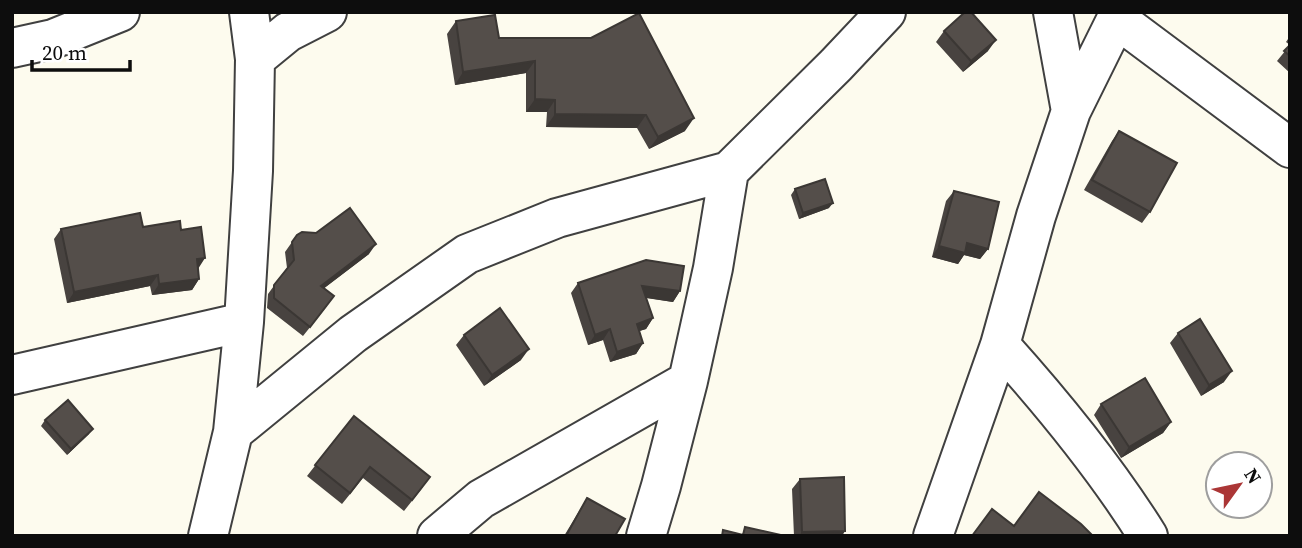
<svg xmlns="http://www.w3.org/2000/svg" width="1302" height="548" viewBox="0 0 1302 548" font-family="'Source Serif 4',serif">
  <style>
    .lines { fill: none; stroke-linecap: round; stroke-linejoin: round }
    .minor-casing { stroke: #404040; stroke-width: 42 }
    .minor { stroke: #fff; stroke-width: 38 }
    .wall { fill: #484340 }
    .shaded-wall { fill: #3b3734 }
    .building { fill: #544e4a; stroke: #3b3734; stroke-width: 2 }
  </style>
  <rect width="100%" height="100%" fill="#fdfbee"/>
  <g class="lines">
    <defs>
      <path id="minor" d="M1053,12L1071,111
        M1117,19L1290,148
        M12,48L53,39L120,12
        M255,59L288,32L327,12
        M1000,345C1054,405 1105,467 1148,536
        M12,375L244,322
        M233,432L353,334L467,254L557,218L729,171
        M208,536L233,432L244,322L253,171L255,59L249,12
        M437,536L481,499L688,381
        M646,536L661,486L688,381L713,268L729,171L836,65L886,12
        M933,536L1000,345L1036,216L1071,111L1120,12"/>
    </defs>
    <use href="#minor" class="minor-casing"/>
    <use href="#minor" class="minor"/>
  </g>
  <path class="wall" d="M456,21L499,38L685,131L649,149L637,128L546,127L547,112H526V73L455,85L447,34Z
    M944,31L988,51L963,72L936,42Z
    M1290,36V73L1277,61L1290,45L1286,42Z
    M1119,131L1150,212L1142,223L1084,190L1112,141Z
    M795,189L829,208L799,219L791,195Z
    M954,191L988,249L980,259L964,255L958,264L932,257L946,201Z
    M143,227L181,230L198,268L199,279L192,290L152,295L150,286L67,303L54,239L61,229Z
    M297,235L369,254L324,288L327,306L303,336L267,308L268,294L287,268L285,252Z
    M578,283L680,291L673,302L646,298L653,318L646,329L639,331L643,343L636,354L610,362L603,340L588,345L571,293Z
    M1178,333L1224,382L1201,396L1170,343Z
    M464,335L521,360L484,386L456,345Z
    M1101,404L1171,422L1163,433L1121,458L1094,415Z
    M354,416L423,487L404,511L363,478L342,504L307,476Z
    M45,420L89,434L67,455L41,426Z
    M800,479L842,536H794L792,489Z
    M587,498L615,536H564Z"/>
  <path class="shaded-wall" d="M996,40L988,51L963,72L971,61Z
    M535,61L526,73L455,85L463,72Z
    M535,99L555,100L547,112H526Z
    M555,114L646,115L637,128L546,127Z
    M694,118L685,131L649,149L658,137Z
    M833,203L829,208L799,219L803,213Z
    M967,243L988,249L980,259L964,255L958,264L932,257L939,246Z
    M376,244L369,254L314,296L321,286Z
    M205,258L198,269L197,259Z
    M158,275L150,286L67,303L74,292Z
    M199,279L192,290L152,295L159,284Z
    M642,286L680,291L673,302L635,296Z
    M653,318L646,329L630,334L637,324Z
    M610,329L603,340L588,345L595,335Z
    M643,343L636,354L610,362L617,352Z
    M529,349L521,360L484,386L492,375Z
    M1232,371L1224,382L1201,396L1209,385Z
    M1171,422L1163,433L1121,458L1129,447Z
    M93,429L89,434L67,455L71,449Z
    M845,531L842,536H799L802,532Z"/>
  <path class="building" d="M965,12H971L996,40L971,61L944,31Z
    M639,13L694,118L658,137L646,115L555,114V100L535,99V61L463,72L456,21L495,15L499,38H591Z
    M1290,45V56L1284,51Z
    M1119,131L1177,163L1150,212L1092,180Z
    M825,179L833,203L803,213L795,189Z
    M954,191L999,202L988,249L967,243L965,253L939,246Z
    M350,208L376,244L321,286L334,296L310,327L274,298V285L294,260L292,242L297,235L302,232L316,233Z
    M140,213L143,227L180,221L181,230L201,227L205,258L197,259L199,279L159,284L158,275L74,292L61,229Z
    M646,260L684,266L680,291L642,286L653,318L637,324L643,343L617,352L610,329L595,335L578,283Z
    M500,308L529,349L492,375L464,335Z
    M1200,319L1232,371L1209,385L1178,333Z
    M1145,378L1171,422L1129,447L1101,404Z
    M68,400L93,429L71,449L45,420Z
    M354,416L430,477L412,500L370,467L350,493L315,465Z
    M844,477L845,531L802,532L800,479Z
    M1039,492L1081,524L1093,536H972L992,509L1014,526Z
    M587,498L625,519L615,536H566Z
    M745,527L781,535V536H722L723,530L743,535Z"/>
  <rect width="1302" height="548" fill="none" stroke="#0d0d0d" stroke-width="28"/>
  <g transform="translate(1239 485) rotate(57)"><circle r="33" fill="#ffffff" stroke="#9e9e9e" stroke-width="2"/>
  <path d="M0-5L12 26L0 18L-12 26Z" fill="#ab3636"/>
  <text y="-10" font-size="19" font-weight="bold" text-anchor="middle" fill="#0d0d0d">N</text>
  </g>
  <path d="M32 60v10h98v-10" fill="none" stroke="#0d0d0d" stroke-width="3.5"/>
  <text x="42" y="60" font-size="21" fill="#0d0d0d" stroke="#ffffff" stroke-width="5" paint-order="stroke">20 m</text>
</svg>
